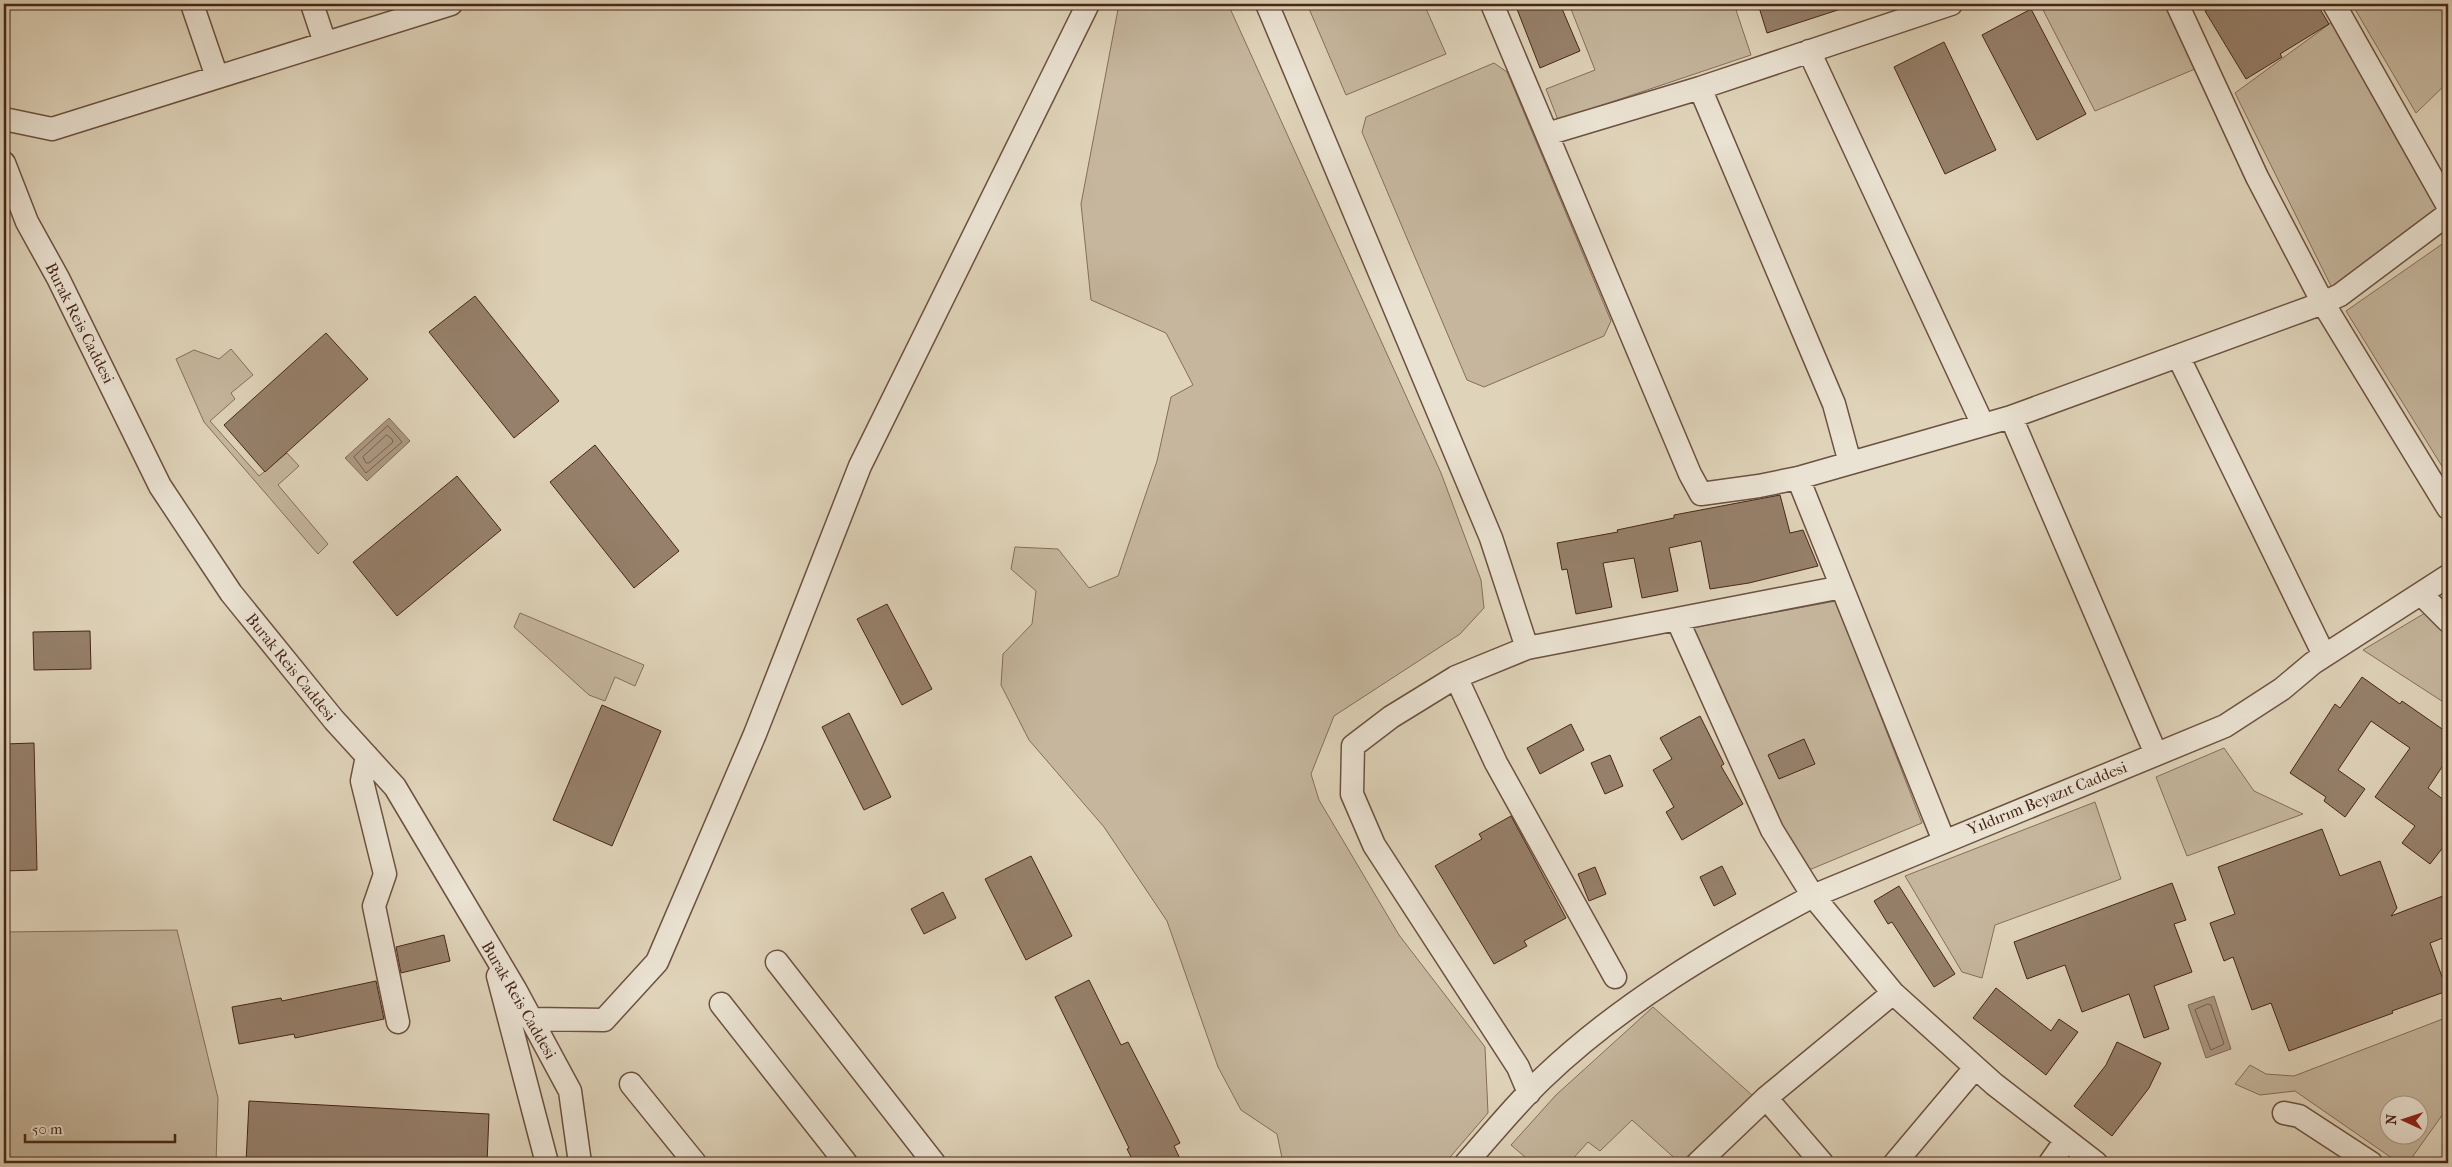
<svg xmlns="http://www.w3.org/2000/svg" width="2452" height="1167" viewBox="0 0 2452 1167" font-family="'IM FELL French Canon',serif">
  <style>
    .green { fill: #c5b69d; stroke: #866e5a; fill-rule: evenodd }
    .water { fill: #ab9882; stroke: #836a57 }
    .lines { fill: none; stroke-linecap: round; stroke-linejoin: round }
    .shore { stroke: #795f4c; stroke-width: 1 }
    .building { fill: #96806b; stroke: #472617 }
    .minor-casing { stroke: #6d5140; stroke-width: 25 }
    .minor { stroke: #eae2d2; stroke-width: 22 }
    .labels { text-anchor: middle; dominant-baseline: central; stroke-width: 4; stroke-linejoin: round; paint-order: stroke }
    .street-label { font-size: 16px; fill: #472617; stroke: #eae2d2 }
  </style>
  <rect width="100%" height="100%" fill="#dfd3b9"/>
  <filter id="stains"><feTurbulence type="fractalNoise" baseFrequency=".004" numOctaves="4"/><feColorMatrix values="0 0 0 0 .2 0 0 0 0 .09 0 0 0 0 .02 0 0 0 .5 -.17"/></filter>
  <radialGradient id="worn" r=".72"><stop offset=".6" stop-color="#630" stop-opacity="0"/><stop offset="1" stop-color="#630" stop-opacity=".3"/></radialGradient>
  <path class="green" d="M1119,4H1228L1441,473L1481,580L1484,608L1460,634L1334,716L1311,774L1319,800L1399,935L1485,1047L1488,1113L1445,1163H1283L1277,1134L1241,1110L1218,1067L1167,921L1104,827L1029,740L1001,685L1003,654L1032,624L1036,591L1011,569L1015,547L1058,549L1089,588L1118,576L1157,461L1171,397L1193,385L1166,333L1091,300L1081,204Z
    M1307,4H1424L1446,54L1346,95Z
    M1569,4H1734L1751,55L1558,120L1546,89L1595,70Z
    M2040,4H2167L2195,69L2095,111Z
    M2352,4H2448V82L2416,113Z
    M2332,22L2439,209L2332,288L2235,93Z
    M1494,63L1507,72L1611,321L1604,336L1484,387L1467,380L1362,132L1366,117Z
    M2448,240V476L2346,311Z
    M231,349L253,375L231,393L235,399L210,421L259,476L287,453L299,466L278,485L328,544L318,554L204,422L176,359L194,350L219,359Z
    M1836,601L1922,823L1809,870L1783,828L1691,628Z
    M520,613L644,665L635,686L615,677L605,701L589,695L514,627Z
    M2425,613L2448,634V705L2363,650Z
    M2224,748L2254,791L2303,814L2187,856L2156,777Z
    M2095,802L2121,879L1995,925L1982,978L1962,972L1905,876Z
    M177,930L218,1098L216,1163H4V932Z
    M1653,1007L1753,1096L1680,1163L1632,1120L1600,1151L1588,1142L1569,1163H1532L1511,1145L1556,1095Z
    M2448,1017V1107L2408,1163H2399L2295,1091L2260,1095L2235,1084L2250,1065L2266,1074L2294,1076ZM2390,1104H2420V1134H2390Z"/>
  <path class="water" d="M389,418L410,441L367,481L345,458Z
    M2214,996L2231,1049L2206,1058L2188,1005Z"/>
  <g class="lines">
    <path class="shore" d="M388,426L402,442L366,473L354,457Z
      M387,435L392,439L393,442L369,463H366L363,457Z
      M2208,1004L2211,1005L2224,1044L2211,1050L2195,1010Z"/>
  </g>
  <path class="building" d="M1515,4H1560L1580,51L1540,68Z
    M1758,4H1847V7L1767,33Z
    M2216,4H2317L2329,24L2280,54L2282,57L2246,79L2205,11Z
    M2031,9L2086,114L2037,140L1982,35Z
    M1944,42L1996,150L1945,174L1894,67Z
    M475,296L559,401L514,438L429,332Z
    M326,333L368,379L265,472L224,425Z
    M595,445L679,551L634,588L550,482Z
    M457,476L501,530L397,616L353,562Z
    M1780,495L1790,533L1803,530L1818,566L1749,583L1710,589L1701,541L1669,548L1678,591L1642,598L1634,558L1603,563L1612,607L1576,614L1567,569L1562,570L1557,543L1618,532L1617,530L1674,518V515Z
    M887,604L932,689L902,705L857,619Z
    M90,631L91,669L34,670L33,632Z
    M2362,677L2400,704L2402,701L2448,733V758L2428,788L2448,803V841L2430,864L2402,843L2415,826L2375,797L2410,748L2371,721L2338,770L2365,789L2345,817L2324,801L2326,797L2290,773L2335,704L2340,708Z
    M602,705L661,731L612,846L553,820Z
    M849,713L891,797L864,810L822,727Z
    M1700,716L1724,764L1721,766L1743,804L1682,840L1666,812L1674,807L1653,770L1672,759L1660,738Z
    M1571,724L1584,750L1540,774L1527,748Z
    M1804,739L1815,764L1779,779L1768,755Z
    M34,743L37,870L4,871V744Z
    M1610,755L1623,786L1605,794L1591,763Z
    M1511,816L1566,918L1524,941L1527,946L1494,964L1435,866L1482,839L1479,834Z
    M2322,829L2340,876L2380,861L2397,908L2391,916L2448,894V936L2430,943L2447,991L2392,1011L2393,1013L2289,1051L2271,1003L2252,1010L2233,957L2224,961L2210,923L2235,914L2218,867Z
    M1031,856L1072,936L1026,960L985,879Z
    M1722,866L1736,894L1714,906L1700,877Z
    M1595,867L1606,894L1589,901L1578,874Z
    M2172,883L2186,920L2174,924L2192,972L2154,986L2169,1029L2144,1038L2129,994L2082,1012L2065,965L2027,979L2014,942Z
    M1899,886L1955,974L1934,987L1892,922L1888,924L1874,901Z
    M943,892L956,918L924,934L911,909Z
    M444,935L450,961L401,973L396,947Z
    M1089,980L1121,1045L1128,1042L1172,1127L1180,1143L1174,1146L1182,1163H1134L1127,1149L1129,1148L1055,997Z
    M376,981L384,1019L295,1038L294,1034L239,1044L232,1007L281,998L282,1001Z
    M1996,988L2051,1031L2059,1019L2078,1032L2046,1075L1973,1018Z
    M2117,1042L2161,1063L2149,1088L2112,1136L2074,1106L2106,1065Z
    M249,1101L489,1114L487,1163H246Z"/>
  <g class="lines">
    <defs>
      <path id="minor" d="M192,4L217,77
        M312,4L325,43
        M1267,4L1491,538L1527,648
        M1492,4L1690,474L1701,494L1759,486L1798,478L2011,417L2323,303L2340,295L2448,214
        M2177,4L2257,177L2323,303L2448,508
        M2334,4L2448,206
        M1809,51L1983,425
        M1700,88L1834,404L1850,463
        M4,119L52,129L451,4
        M1547,134L1700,88L1951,4
        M4,163L27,222L58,278L160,486L231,593L334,720L395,787L515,989L570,1091L580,1163
        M2178,356L2324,655
        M2011,417L2156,754
        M1798,478L1944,841
        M1842,587L1677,619L1772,830L1813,896L1893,993L1994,1084L2096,1163
        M2421,594L2448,621
        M1456,677L1496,763L1615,977
        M367,756L362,781L385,874L374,906L398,1022
        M777,962L934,1163
        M498,976L547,1163
        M721,1004L846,1163
        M531,1019L604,1020L657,962L755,734L860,466L1088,4
        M631,1084L695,1163
        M1529,1093L1518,1067L1374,845L1352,794L1353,746L1391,717L1456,677L1527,648L1677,619
        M1766,1098L1822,1163
        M2284,1113L2299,1116L2371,1163
        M1466,1163C1491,1135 1515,1105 1542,1079C1621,1003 1717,947 1813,896L2225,726L2282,689L2313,663L2448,576
        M1698,1163L1766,1098L1893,993
        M1895,1163L1975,1068
        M2050,1163L2066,1140"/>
    </defs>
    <use href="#minor" class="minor-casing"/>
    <use href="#minor" class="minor"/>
  </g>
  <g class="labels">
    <g class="street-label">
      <text transform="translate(80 323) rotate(63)">Burak Reis Caddesi</text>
      <text transform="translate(291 667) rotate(51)">Burak Reis Caddesi</text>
      <text transform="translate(2047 798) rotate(-22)">Yıldırım Beyazıt Caddesi</text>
      <text transform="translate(519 1000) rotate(60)">Burak Reis Caddesi</text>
    </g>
  </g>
  <rect width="2452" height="1167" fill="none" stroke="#dfd3b9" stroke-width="20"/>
  <rect x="5" y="5" width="2442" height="1157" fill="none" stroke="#472617" stroke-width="2.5"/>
  <rect x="10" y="10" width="2432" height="1147" fill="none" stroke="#472617"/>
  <g transform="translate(2404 1120) rotate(273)"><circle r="24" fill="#eae2d2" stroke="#a99787"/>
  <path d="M0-4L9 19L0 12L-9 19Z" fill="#8f2418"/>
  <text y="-8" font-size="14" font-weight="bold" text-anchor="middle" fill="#472617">N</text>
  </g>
  <path d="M25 1134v8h150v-8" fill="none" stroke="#472617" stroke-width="2.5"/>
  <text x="32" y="1134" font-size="15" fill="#472617" stroke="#eae2d2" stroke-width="4" paint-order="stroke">50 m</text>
  <rect width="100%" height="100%" filter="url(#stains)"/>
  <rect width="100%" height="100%" fill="url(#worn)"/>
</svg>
